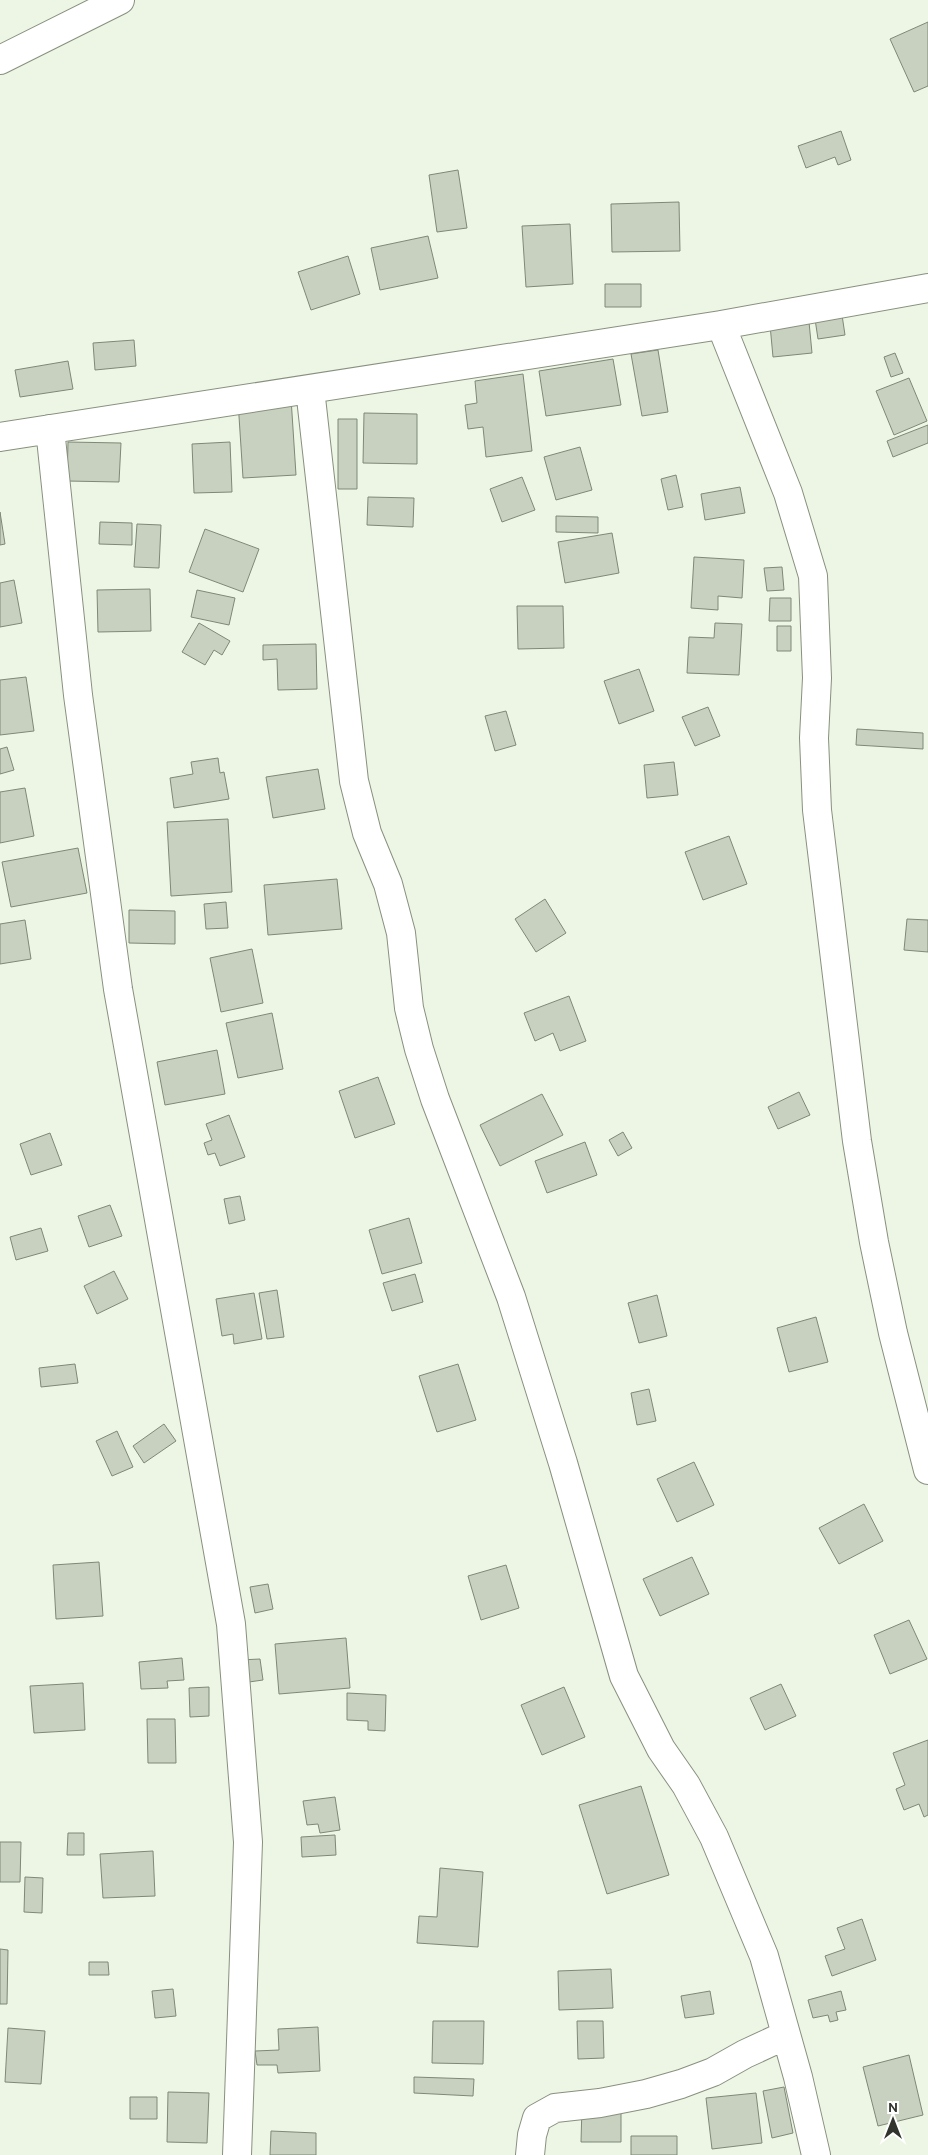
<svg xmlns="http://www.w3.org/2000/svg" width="928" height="2155" viewBox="0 0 928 2155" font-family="Overpass,sans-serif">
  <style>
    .building { fill: #c8d1bf; stroke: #7f8877 }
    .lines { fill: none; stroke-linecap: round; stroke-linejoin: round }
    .minor-casing { stroke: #88907f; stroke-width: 30 }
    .minor { stroke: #fff; stroke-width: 28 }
  </style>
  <rect width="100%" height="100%" fill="#edf6e4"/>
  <path class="building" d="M928,22V86L914,92L890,39Z
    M841,131L851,160L838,165L835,157L806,168L798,146Z
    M458,170L467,228L437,232L429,175Z
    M679,202L680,251L612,252L611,204Z
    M570,224L573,284L526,287L522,226Z
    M428,236L438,278L380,290L371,248Z
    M348,256L360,294L311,310L298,272Z
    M605,284H641V307H605Z
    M842,315L845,335L818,339L815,319Z
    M809,322L812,353L773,357L770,325Z
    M134,340L136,366L95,370L93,343Z
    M658,350L668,412L642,416L631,354Z
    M895,353L903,373L891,377L884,357Z
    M613,359L621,405L546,416L539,371Z
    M68,361L73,389L20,397L15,370Z
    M523,374L532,451L486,457L483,427L468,429L465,405L477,403L475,381Z
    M909,378L927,421L894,435L876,391Z
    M291,398L296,475L243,478L238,401Z
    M364,413L417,414V464L363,463Z
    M338,419H357V489H338Z
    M928,425V443L893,457L887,441Z
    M68,442L121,443L119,482L67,481Z
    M230,442L232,492L194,493L192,444Z
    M580,447L592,490L556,500L544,457Z
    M676,475L683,507L668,510L661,479Z
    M522,477L535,510L502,522L490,489Z
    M740,487L745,513L705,520L701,494Z
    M368,497L414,498L413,527L367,525Z
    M0,512L5,544L0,545Z
    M556,516L598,517V533L556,532Z
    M100,522L132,523V545L99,544Z
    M137,524L161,525L159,568L134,567Z
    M205,529L259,549L243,592L189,572Z
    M612,533L619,573L565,583L558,542Z
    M694,557L744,560L742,598L718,596V610L691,608Z
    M782,567L784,590L767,591L764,568Z
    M14,580L22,623L0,627V583Z
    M150,589L151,631L98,632L97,590Z
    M197,590L235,598L229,625L191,617Z
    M770,598H791V621H769Z
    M517,606H563L564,648L518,649Z
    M199,623L230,641L222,655L214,650L205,665L182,652Z
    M715,623L742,624L739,675L687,673L689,637L714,638Z
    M777,626H791V651H777Z
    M316,644L317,689L278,690L277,659L263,660V645Z
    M639,669L654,711L619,724L604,681Z
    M26,677L34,731L0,735V680Z
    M708,707L720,736L695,746L682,717Z
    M506,711L516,745L495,751L485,716Z
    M857,729L923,733V749L856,745Z
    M7,747L14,770L0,774V749Z
    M218,758L220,773L224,772L229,799L174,808L170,778L193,774L191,762Z
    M674,762L678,795L647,798L644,765Z
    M318,769L325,809L273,818L266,777Z
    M25,788L34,836L0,843V792Z
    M228,819L232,892L171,896L167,822Z
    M729,836L747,884L703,900L685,852Z
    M78,848L87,893L11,907L2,862Z
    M337,879L342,929L268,935L264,885Z
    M545,899L566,933L536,952L515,919Z
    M226,902L228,928L206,929L204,904Z
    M129,910L175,911V944L129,943Z
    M907,919L928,920V952L904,950Z
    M25,920L31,959L0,964V924Z
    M252,949L263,1003L221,1012L210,958Z
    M569,996L586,1041L560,1051L553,1033L535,1041L524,1013Z
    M272,1013L283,1069L238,1078L226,1023Z
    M217,1050L225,1094L165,1105L157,1062Z
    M378,1077L395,1124L355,1138L339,1091Z
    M799,1092L810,1115L778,1129L768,1107Z
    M542,1094L563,1135L500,1166L480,1125Z
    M229,1115L245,1157L220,1166L215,1153L208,1155L204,1143L212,1140L206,1124Z
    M623,1132L632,1148L618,1156L609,1140Z
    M50,1133L62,1165L31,1175L20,1144Z
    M585,1142L597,1175L547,1193L535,1161Z
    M240,1196L245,1220L229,1224L224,1199Z
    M110,1205L122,1236L89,1247L78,1216Z
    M409,1218L422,1263L382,1274L369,1230Z
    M41,1228L48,1251L16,1260L10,1237Z
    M114,1271L128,1299L97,1314L84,1286Z
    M415,1274L423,1302L392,1311L383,1283Z
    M277,1290L284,1337L267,1339L259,1293Z
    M254,1293L262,1339L234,1344L233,1334L222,1336L216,1299Z
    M657,1295L667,1336L639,1343L628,1303Z
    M816,1317L828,1362L789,1372L777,1328Z
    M75,1364L78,1383L41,1387L39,1368Z
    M458,1364L476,1420L437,1432L419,1376Z
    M649,1389L656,1421L637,1425L631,1393Z
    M164,1424L176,1441L144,1463L133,1446Z
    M117,1431L133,1467L112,1476L96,1441Z
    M694,1462L714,1505L677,1522L657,1479Z
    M864,1504L883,1541L839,1564L819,1528Z
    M692,1557L709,1594L660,1616L643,1579Z
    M99,1562L103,1616L56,1619L53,1565Z
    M506,1565L519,1608L481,1620L468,1576Z
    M268,1584L273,1609L255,1613L250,1587Z
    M909,1620L927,1659L890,1674L874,1635Z
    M346,1638L350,1688L279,1694L275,1644Z
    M182,1658L184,1680L167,1681L168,1688L141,1689L139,1662Z
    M260,1659L263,1680L242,1683L240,1660Z
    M83,1683L85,1730L34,1733L30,1686Z
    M781,1684L796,1716L765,1730L750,1698Z
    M209,1687V1716L190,1717L189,1688Z
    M564,1687L585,1737L542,1755L521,1705Z
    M347,1693L386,1695L385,1731L368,1730V1721L347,1720Z
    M147,1719H175L176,1763H148Z
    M928,1740V1815L924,1817L919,1804L904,1810L896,1789L905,1785L893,1753Z
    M641,1786L669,1875L607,1894L579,1805Z
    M335,1797L340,1830L320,1833L318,1824L307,1825L303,1801Z
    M68,1833H84V1855H67Z
    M335,1835L336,1855L302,1857L301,1837Z
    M0,1842H21L20,1882H0Z
    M153,1851L155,1896L103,1898L100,1854Z
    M440,1868L483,1872L478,1947L417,1943L419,1916L437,1917Z
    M25,1877L43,1878L42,1913L24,1912Z
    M862,1919L876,1960L832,1976L825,1956L845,1949L837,1928Z
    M0,1949L8,1950L7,2004H0Z
    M89,1962H108L109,1975H89Z
    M611,1969L613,2008L559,2010L558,1971Z
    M173,1989L176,2016L155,2018L152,1991Z
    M710,1991L714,2014L685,2018L681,1996Z
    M841,1991L846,2010L836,2012L838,2020L830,2022L828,2015L813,2018L808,2000Z
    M433,2021H484L483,2064L432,2063Z
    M577,2021H603L604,2058L578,2059Z
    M318,2027L320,2071L278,2073L277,2065H257L255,2051L279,2050L278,2029Z
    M8,2028L45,2031L41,2084L5,2082Z
    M909,2055L923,2115L878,2126L863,2067Z
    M414,2077L474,2079L473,2096L414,2093Z
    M784,2087L793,2133L772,2138L763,2091Z
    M168,2092L209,2093L207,2143L167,2142Z
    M756,2093L762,2143L712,2149L706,2098Z
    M130,2097H157V2119H130Z
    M582,2106H621V2142H581Z
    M271,2131L316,2133V2155H270Z
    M631,2136H677V2155H631Z"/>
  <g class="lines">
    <defs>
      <path id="minor" d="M0,60L120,0
        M721,325L788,493L813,576L817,678L814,738L817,810L857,1141L874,1242L893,1333L928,1470
        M310,389L354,781L367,833L388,884L401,933L409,1008L419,1049L435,1099L511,1297L563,1463L624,1676L661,1749L686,1785L714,1837L764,1956L798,2077L816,2155
        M50,429L78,695L118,989L231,1624L248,1842L237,2155
        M0,437L721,325L928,288
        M530,2155L532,2135L537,2118L555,2108L600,2103L646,2094L681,2084L713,2072L745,2054L786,2035"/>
    </defs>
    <use href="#minor" class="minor-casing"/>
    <use href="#minor" class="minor"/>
  </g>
  <g transform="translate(893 2120)" stroke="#ffffff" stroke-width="4" paint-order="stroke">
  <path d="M0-4L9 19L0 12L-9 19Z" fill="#30342c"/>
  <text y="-8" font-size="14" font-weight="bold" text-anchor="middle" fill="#30342c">N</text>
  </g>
</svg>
